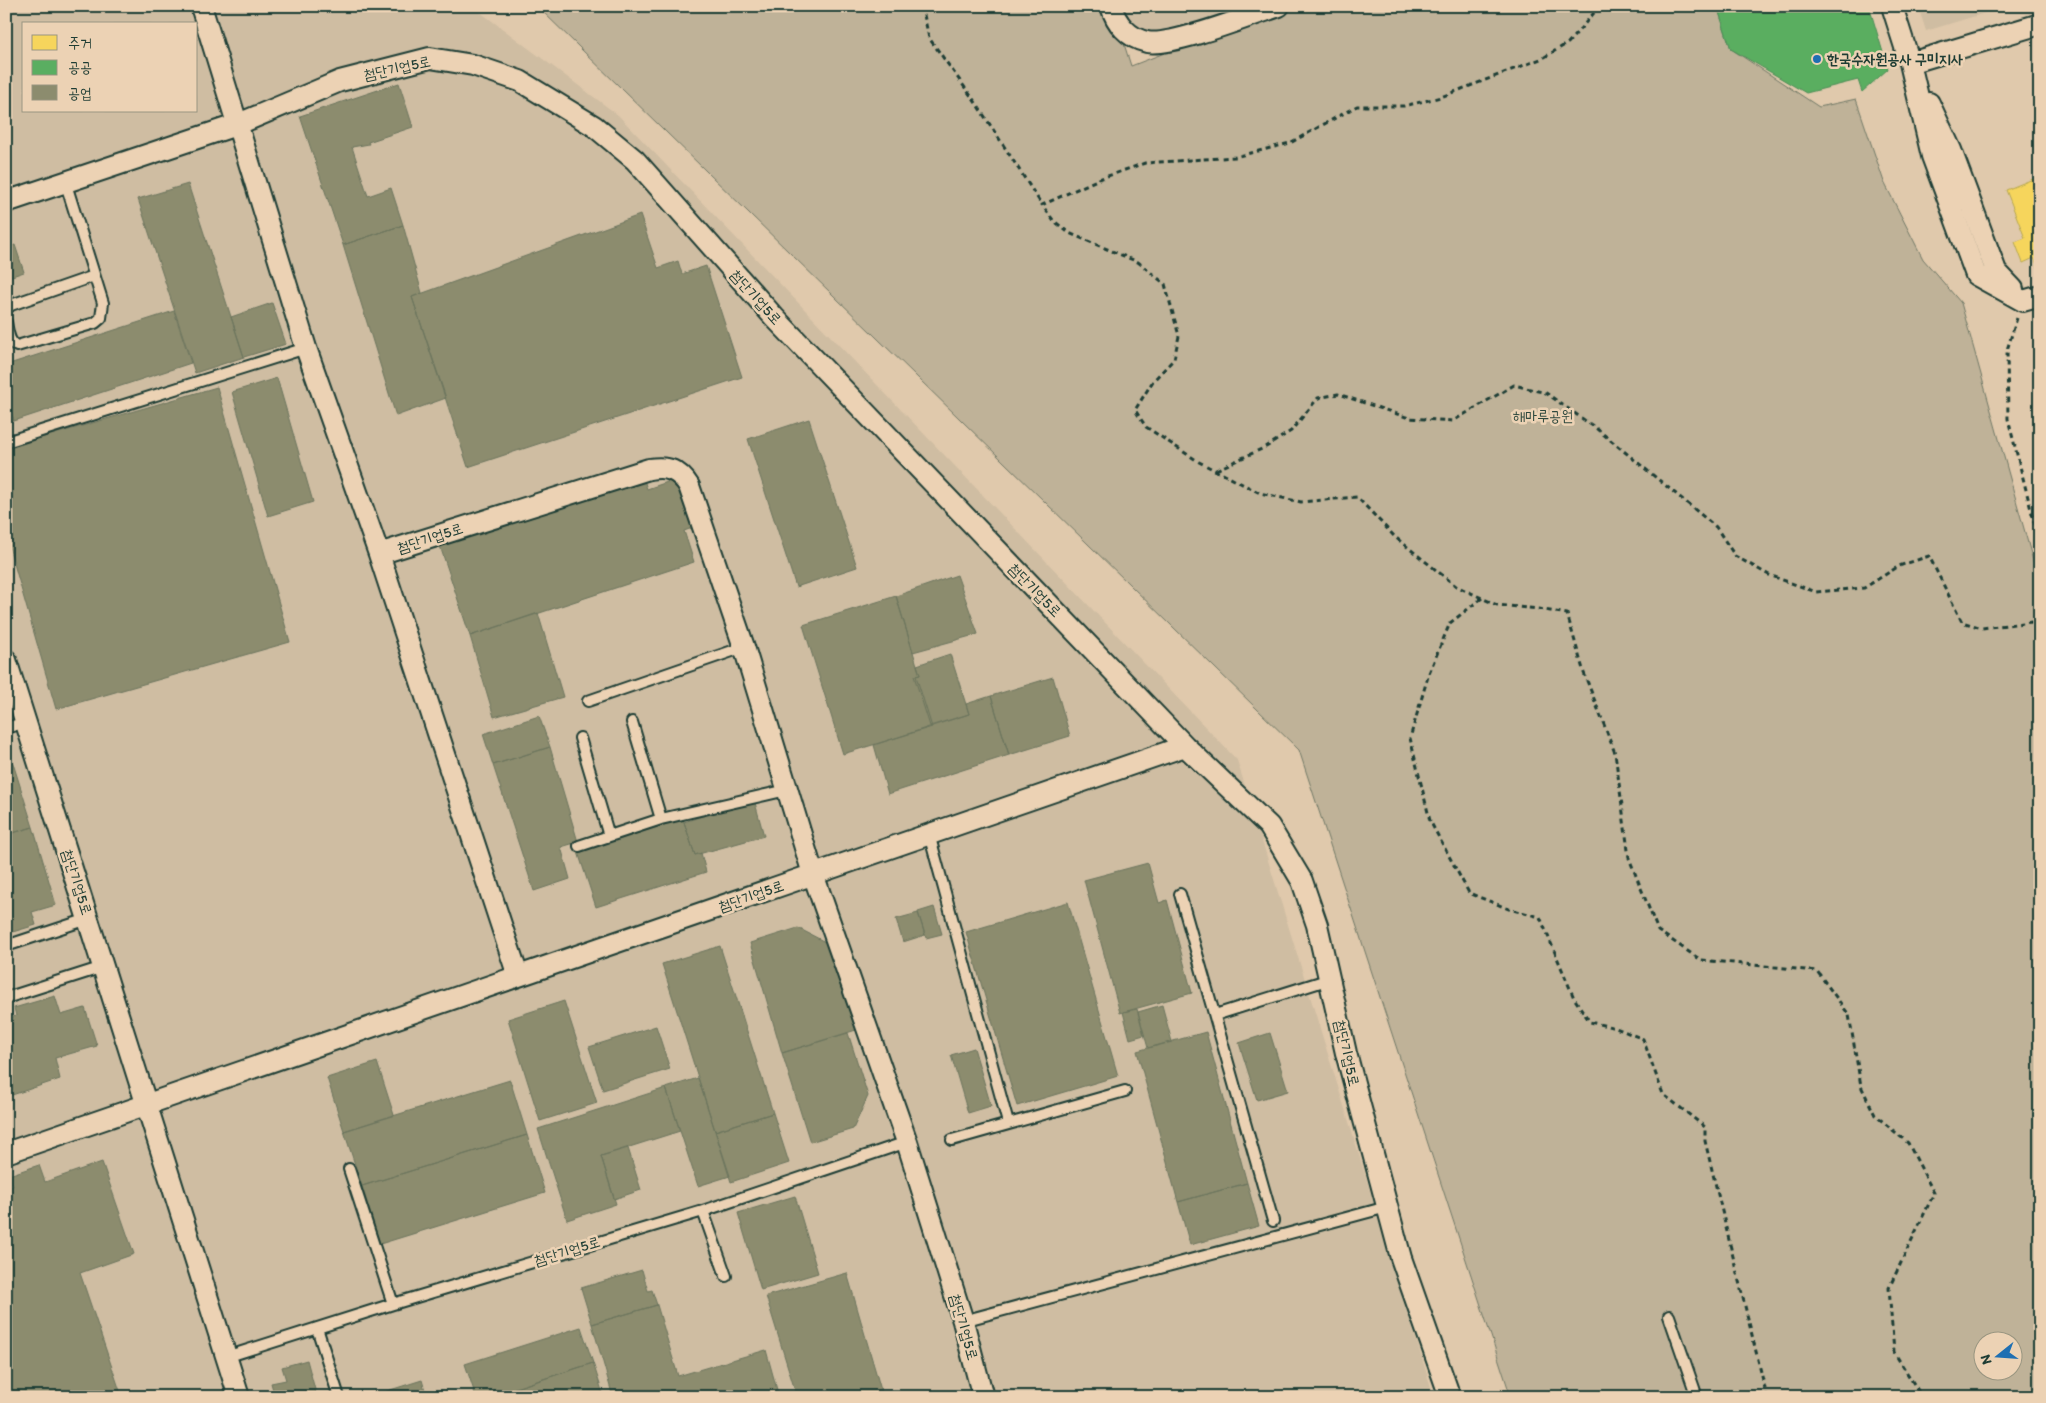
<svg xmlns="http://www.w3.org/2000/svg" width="2046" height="1403" viewBox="0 0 2046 1403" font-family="Itim,'Poor Story',sans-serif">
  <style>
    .built { fill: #cfbda2; fill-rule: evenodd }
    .green { fill: #bfb298; stroke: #6f7866; fill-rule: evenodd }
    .homes { fill: #f6d55c; stroke: #b6a750 }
    .public { fill: #5aae61; stroke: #488c54 }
    .industry { fill: #8c8c6e; stroke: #6b745d }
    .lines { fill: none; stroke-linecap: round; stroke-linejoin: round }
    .service-casing { stroke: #1f3d34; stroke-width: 14 }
    .minor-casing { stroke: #1f3d34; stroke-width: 24 }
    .path { stroke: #1f3d34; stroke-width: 3; stroke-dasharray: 5 4; stroke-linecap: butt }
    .service { stroke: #ecd2b4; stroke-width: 10 }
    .minor { stroke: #ecd2b4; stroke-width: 20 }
    .poi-dot { fill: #1f6fb2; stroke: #ecd2b4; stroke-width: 2 }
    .labels { text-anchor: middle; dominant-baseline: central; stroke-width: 5; stroke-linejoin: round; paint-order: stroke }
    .poi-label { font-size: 15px; font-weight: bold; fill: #1f3d34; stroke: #ecd2b4; text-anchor: start }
    .street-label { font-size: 15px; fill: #1f3d34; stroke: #ecd2b4 }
    .park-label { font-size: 15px; fill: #2f493e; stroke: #ecd2b4 }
  </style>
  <rect width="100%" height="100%" fill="#e0c9ac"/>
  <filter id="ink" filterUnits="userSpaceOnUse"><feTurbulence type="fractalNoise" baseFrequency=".02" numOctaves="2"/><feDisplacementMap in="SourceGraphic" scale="10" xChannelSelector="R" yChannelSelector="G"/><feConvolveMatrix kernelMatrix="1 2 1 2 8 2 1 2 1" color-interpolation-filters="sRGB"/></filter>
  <g filter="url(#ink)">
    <path class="built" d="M6,6H472L618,115L1237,760L1434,1397H6ZM24,24H196V111H24Z
      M1125,6H1254L1202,24L1151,37L1130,23Z
      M1918,6H2008L1926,31Z"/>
    <path class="green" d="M537,6H1112L1131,66L1286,6H1717L1731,49L1819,107L1856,99L1884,182L1923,259L1961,303L2040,586V1397H1511L1299,750ZM1984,1340H2014V1370H1984Z"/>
    <path class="homes" d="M2038,177L2040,180V272L2034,258L2023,263L2015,242L2025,238L2006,190Z"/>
    <path class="public" d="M1717,6H1869L1888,69L1862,92L1858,80L1806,93L1731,49Z"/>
    <path class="industry" d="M399,83L413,127L368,142L369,144L352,147L368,196L391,188L403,225L343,245L300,116Z
      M188,184L244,357L195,373L138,199Z
      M640,215L658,268L678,261L682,274L706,266L742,377L468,467L412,297Z
      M403,225L422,293L412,297L446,398L396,416L343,245Z
      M15,245L24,272L6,278V248Z
      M272,303L286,344L244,357L231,317Z
      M174,311L191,363L14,421L6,395V365Z
      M277,378L313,502L268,516L232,392Z
      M217,387L290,642L56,709L6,536V448Z
      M6,395L14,421L6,423Z
      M809,419L857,567L796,587L748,439Z
      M643,477L647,489L679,478L695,527L684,531L694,562L470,636L439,543Z
      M957,575L978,634L913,652L896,596Z
      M896,596L920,675L916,676L932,727L843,754L803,625Z
      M538,613L563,697L494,717L470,636Z
      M950,654L969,714L930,726L914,676L920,675L917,665Z
      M1053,677L1070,736L1009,755L991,696Z
      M991,696L1009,755L888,794L874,745L969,714L966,704Z
      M539,716L550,747L493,765L483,734Z
      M550,747L578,842L561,847L570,879L534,891L493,765Z
      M11,757L33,827L6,835V758Z
      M754,799L764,836L695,855L684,822Z
      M683,819L695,855L701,853L706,872L596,907L578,852Z
      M33,827L56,905L32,912L36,925L6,934V835Z
      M1148,863L1159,903L1167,900L1192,993L1120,1013L1084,880Z
      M1068,902L1118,1076L1017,1106L966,932Z
      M934,907L942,934L926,938L918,912Z
      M918,913L925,935L903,942L896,919Z
      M798,928L829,944L856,1030L782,1053L750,943Z
      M720,946L773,1113L715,1131L662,964Z
      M55,996L61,1015L85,1008L97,1046L55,1058L60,1079L6,1097V1019L16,1016L14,1008Z
      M564,1001L597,1103L540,1121L508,1019Z
      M1162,1005L1172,1042L1148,1048L1138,1012Z
      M1137,1009L1144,1035L1130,1039L1123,1012Z
      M656,1026L670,1069L603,1090L589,1047Z
      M1206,1032L1247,1183L1178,1202L1137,1051Z
      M848,1033L868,1096L853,1129L810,1142L782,1053Z
      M1270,1033L1288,1091L1257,1100L1239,1043Z
      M974,1048L991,1106L968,1113L951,1055Z
      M377,1062L394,1115L344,1131L327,1078Z
      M698,1078L730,1176L698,1186L666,1088Z
      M510,1080L527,1135L362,1186L344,1131Z
      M666,1088L680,1131L601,1156L616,1204L567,1220L538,1129Z
      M773,1113L789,1163L731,1182L715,1131Z
      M527,1135L545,1193L380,1244L362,1186Z
      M628,1148L641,1190L614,1199L601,1156Z
      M102,1162L134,1254L80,1273L122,1397H7L6,1188L13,1186L9,1175L39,1165L45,1182Z
      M1247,1183L1259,1226L1190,1245L1178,1202Z
      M795,1196L818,1273L761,1290L738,1213Z
      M642,1270L648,1291L652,1290L657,1305L592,1324L581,1288Z
      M847,1273L883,1397H797L766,1296Z
      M657,1305L678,1376L766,1350L779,1397H613L592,1324Z
      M581,1327L593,1363L488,1397H476L465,1364Z
      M307,1360L317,1397H275L271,1383L286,1380L282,1367Z
      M593,1363L604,1397H514L512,1389Z
      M422,1380L427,1397H368Z"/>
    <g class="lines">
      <defs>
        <path id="service" d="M6,309L11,305L94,276
          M6,322C8,331 8,343 17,346L95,323L101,318L103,303L65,181
          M6,442L306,348
          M588,701L744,647
          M632,722L661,819
          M6,728L26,722
          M580,738L609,836
          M929,834L1008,1123
          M579,846L661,819L787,790
          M1180,894L1273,1221
          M6,946L88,919
          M6,998L103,967
          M1215,1015L1330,979
          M952,1140L1125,1091
          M349,1169L393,1304
          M703,1211L726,1276
          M1669,1316L1697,1397
          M963,1321L1387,1207
          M317,1328L339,1397
          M226,1357L393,1304L703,1211L907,1142"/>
        <path id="minor" d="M201,6L306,348L379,554L649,469C668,466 679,470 689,486L744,647L813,874L907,1142L963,1321L983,1397
          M1111,6C1116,23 1128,38 1147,42C1171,47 1252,15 1279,6
          M1892,6L1910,63L1932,156L1976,275L2023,301L2040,296
          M1910,63L2040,24
          M1929,103L1951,150L1996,271L2013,289
          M6,202L236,125L340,81L430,58L473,65L520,81L594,126L635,160L774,317L1185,746L1269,826L1302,881L1317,925L1346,1053L1401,1258L1450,1397
          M379,554L518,976
          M6,660L239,1397
          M6,1153L1185,746"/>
      </defs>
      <use href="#service" class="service-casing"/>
      <use href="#minor" class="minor-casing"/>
      <path class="path" d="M922,6L929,38L976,103L1042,205
        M1600,6L1568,43L1543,58L1441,97L1404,106H1357L1290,143L1235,157L1145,163L1099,179L1042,205L1053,220L1069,233L1138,262L1165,284L1179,336L1174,359L1153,381L1135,410L1146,427L1199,462L1260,493L1301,502L1357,497L1395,537L1456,586L1497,605L1539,609L1567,614L1584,673L1615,753L1629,858L1658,931L1701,960L1817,971L1849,1015L1861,1086L1875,1115L1908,1143L1934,1193L1889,1288L1894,1352L1922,1397
        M2017,318L2007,350L2008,419L2040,545
        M1216,470L1266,447L1291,431L1318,398L1338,394L1409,418L1453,421L1514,385L1546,393L1597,429L1716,527L1735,556L1769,575L1816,592L1864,588L1899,566L1929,556L1962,622L1982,628L2040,621
        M1482,598L1450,623L1429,673L1410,738L1430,821L1469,893L1509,909L1540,917L1574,998L1590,1022L1616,1028L1643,1039L1663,1094L1705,1127V1141L1767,1397"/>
      <use href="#service" class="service"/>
      <use href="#minor" class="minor"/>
    </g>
  </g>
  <circle class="poi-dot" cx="1817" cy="59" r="5"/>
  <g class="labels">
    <g class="poi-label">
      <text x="1827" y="59">한국수자원공사 구미지사</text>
    </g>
    <g class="street-label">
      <text transform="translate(397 68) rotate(-12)">첨단기업5로</text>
      <text transform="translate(756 297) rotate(48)">첨단기업5로</text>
      <text transform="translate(430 538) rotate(-18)">첨단기업5로</text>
      <text transform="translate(1035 590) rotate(46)">첨단기업5로</text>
      <text transform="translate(77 882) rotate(72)">첨단기업5로</text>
      <text transform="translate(751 896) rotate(-19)">첨단기업5로</text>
      <text transform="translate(1347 1053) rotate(77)">첨단기업5로</text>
      <text transform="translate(567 1251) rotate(-17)">첨단기업5로</text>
      <text transform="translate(964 1327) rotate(74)">첨단기업5로</text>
    </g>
    <g class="park-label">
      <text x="1543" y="416">해마루공원</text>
    </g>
  </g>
  <rect width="2046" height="1403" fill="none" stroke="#ecd2b4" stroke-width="25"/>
  <rect x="12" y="12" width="2021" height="1378" fill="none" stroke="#1f3d34" stroke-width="2" filter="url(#ink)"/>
  <rect x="22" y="22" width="175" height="90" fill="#ecd2b4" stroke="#9a9681"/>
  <rect x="32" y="35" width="25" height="15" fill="#f6d55c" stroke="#9a9681"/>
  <text x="68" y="48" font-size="15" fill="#1f3d34">주거</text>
  <rect x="32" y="60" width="25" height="15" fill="#5aae61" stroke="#9a9681"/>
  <text x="68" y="72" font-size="15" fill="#1f3d34">공공</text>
  <rect x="32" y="85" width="25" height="15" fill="#8c8c6e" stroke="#9a9681"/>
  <text x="68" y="98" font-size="15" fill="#1f3d34">공업</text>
  <g transform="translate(1998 1356) rotate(253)"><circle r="24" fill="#ecd2b4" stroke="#9a9681"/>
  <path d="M0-4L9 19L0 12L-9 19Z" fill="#1f6fb2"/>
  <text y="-8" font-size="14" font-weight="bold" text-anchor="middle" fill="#1f3d34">N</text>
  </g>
</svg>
